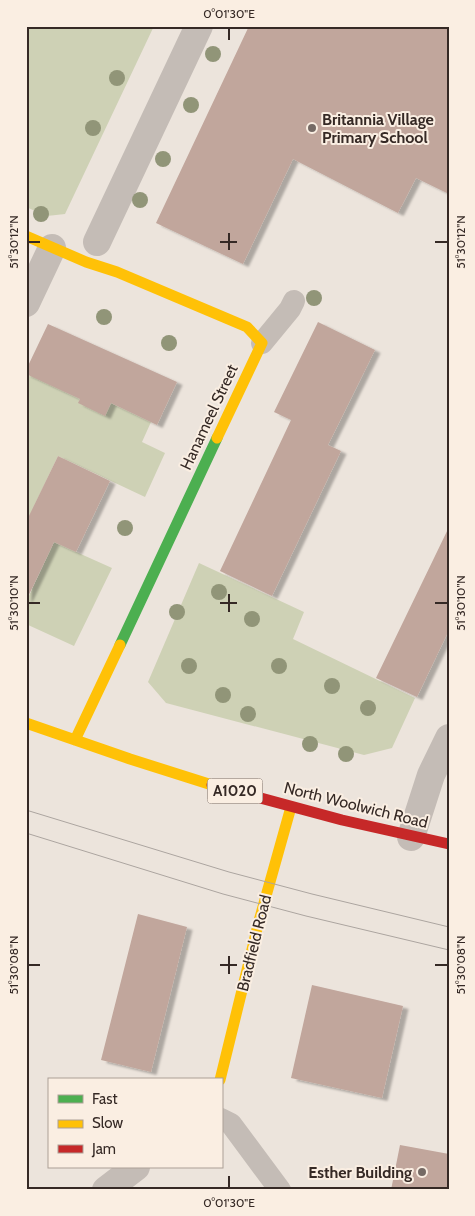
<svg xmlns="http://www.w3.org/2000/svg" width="475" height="1216" viewBox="0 0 475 1216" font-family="Cabin,sans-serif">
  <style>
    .green { fill: #ced1b5 }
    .building { fill: #c1a69c; filter: url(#shadow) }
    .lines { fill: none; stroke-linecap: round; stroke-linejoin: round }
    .lane { stroke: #c4bcb6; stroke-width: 22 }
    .street { stroke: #c4bcb6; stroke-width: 28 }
    .fast { stroke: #4caf50; stroke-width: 11 }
    .slow { stroke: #ffc107; stroke-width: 11 }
    .jam { stroke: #c62828; stroke-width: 11 }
    .tram { stroke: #aca5a0; stroke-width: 1 }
    .tree { fill: #919578 }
    .ticks { fill: none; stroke: #352925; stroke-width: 2 }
    .poi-dot { fill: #756a65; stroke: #faeee2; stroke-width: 2 }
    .labels { text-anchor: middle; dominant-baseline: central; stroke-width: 4; stroke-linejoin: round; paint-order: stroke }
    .shield { fill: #faeee2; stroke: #70645e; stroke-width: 1 }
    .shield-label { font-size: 15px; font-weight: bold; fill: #352925 }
    .poi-label { font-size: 16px; font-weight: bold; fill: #352925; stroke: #faeee2; text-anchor: start }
    .street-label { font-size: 16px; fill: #352925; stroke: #faeee2 }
    .neatline { fill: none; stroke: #352925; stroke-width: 2 }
    .ticks-label { font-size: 12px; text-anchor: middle; fill: #352925 }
  </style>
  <defs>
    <filter id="shadow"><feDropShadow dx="5.5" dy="3" stdDeviation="1" flood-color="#0004"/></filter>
  </defs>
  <rect width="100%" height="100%" fill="#ece4dc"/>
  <path class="green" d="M26,26H154L65,214L47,216L26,207Z
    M30,375L80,399L79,403L105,415L111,403L151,422L142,442L165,453L145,497L58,456L26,523V382Z
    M54,542L112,568L74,646L26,624V602Z
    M199,563L304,612L293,639L415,698L392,748L364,755L166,703L148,682Z"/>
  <path class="building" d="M249,26H449V194L416,178L398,213L293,159L243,264L156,223Z
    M318,322L375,350L328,445L341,451L272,596L220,571L291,420L274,412Z
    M48,324L177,382L157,425L111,403L105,416L78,403L80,399L26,374V370Z
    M58,456L110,481L76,552L54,542L26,601V522Z
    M449,527V630L417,697L376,678Z
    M138,914L187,927L151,1072L101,1060Z
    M312,985L403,1006L382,1098L291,1078Z
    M400,1145L449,1154V1190H391Z"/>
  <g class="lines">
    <path class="lane" d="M262,343L290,309L294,301
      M221,1119L231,1124L280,1190"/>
    <path class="street" d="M97,242L199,26
      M26,303L52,248
      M411,837L431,775L449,738
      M106,1190L136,1167"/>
    <path class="fast" d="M120,645L217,438"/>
    <path class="slow" d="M26,236L86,262L117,272L247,327L262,343L217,438
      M26,723L130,759L212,785
      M75,740L120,645
      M220,1080L259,921L291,807"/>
    <path class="jam" d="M212,785L342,820L449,844"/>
    <path class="tram" d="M26,810L229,872L312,894L449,927
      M26,833L223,894L306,916L449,950"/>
  </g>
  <g class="tree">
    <circle cx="213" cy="54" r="8"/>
    <circle cx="117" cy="78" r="8"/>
    <circle cx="191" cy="105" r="8"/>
    <circle cx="93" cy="128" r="8"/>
    <circle cx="163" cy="159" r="8"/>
    <circle cx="140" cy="200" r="8"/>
    <circle cx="41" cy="214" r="8"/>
    <circle cx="314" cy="298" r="8"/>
    <circle cx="104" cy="317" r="8"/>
    <circle cx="169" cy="343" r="8"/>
    <circle cx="125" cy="528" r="8"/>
    <circle cx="219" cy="592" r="8"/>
    <circle cx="177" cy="612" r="8"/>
    <circle cx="252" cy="619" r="8"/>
    <circle cx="189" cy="666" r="8"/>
    <circle cx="279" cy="666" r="8"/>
    <circle cx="332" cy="686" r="8"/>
    <circle cx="223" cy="695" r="8"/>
    <circle cx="368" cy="708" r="8"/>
    <circle cx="248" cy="714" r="8"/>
    <circle cx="310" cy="744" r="8"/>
    <circle cx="346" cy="754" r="8"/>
  </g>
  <path class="ticks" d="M229,28V40M229,233V250M28,242H40M220,242H237M435,242H448M229,594V612M28,603H40M220,603H237M435,603H448M229,956V974M28,965H40M220,965H237M435,965H448M229,1176V1188"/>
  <g class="poi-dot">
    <circle cx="312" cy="128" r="5"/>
    <circle cx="422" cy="1172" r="5"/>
  </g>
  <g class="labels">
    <rect class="shield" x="207.5" y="778.5" width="55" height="25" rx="4"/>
    <g class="shield-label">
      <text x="235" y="791">A1020</text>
    </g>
    <g class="poi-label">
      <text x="322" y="119">Britannia Village<tspan x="322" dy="18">Primary School</tspan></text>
      <text x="412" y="1172" text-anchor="end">Esther Building</text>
    </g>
    <g class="street-label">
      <text transform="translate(209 417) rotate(-65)">Hanameel Street</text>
      <text transform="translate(356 805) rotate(14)">North Woolwich Road</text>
      <text transform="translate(254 943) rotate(-76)">Bradfield Road</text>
    </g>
  </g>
  <rect width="475" height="1216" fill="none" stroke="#faeee2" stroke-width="55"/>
  <rect x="48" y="1078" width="175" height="90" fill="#faeee2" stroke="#ab9f96"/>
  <rect x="58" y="1095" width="25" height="8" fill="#4caf50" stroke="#ab9f96"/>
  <text x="92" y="1104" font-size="15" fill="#352925">Fast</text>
  <rect x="58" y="1120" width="25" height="8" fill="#ffc107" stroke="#ab9f96"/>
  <text x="92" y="1128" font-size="15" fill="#352925">Slow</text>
  <rect x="58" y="1145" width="25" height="8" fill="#c62828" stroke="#ab9f96"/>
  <text x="92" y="1154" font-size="15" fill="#352925">Jam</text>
  <rect x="28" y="28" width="420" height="1160" class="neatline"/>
  <g class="ticks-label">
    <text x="229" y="18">0°01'30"E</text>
    <text transform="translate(14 242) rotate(-90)" y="4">51°30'12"N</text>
    <text transform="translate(461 242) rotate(-90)" y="4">51°30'12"N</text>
    <text transform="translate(14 603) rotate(-90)" y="4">51°30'10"N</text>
    <text transform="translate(461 603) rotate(-90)" y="4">51°30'10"N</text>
    <text transform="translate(14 965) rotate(-90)" y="4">51°30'08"N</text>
    <text transform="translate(461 965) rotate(-90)" y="4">51°30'08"N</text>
    <text x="229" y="1207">0°01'30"E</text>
  </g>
</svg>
